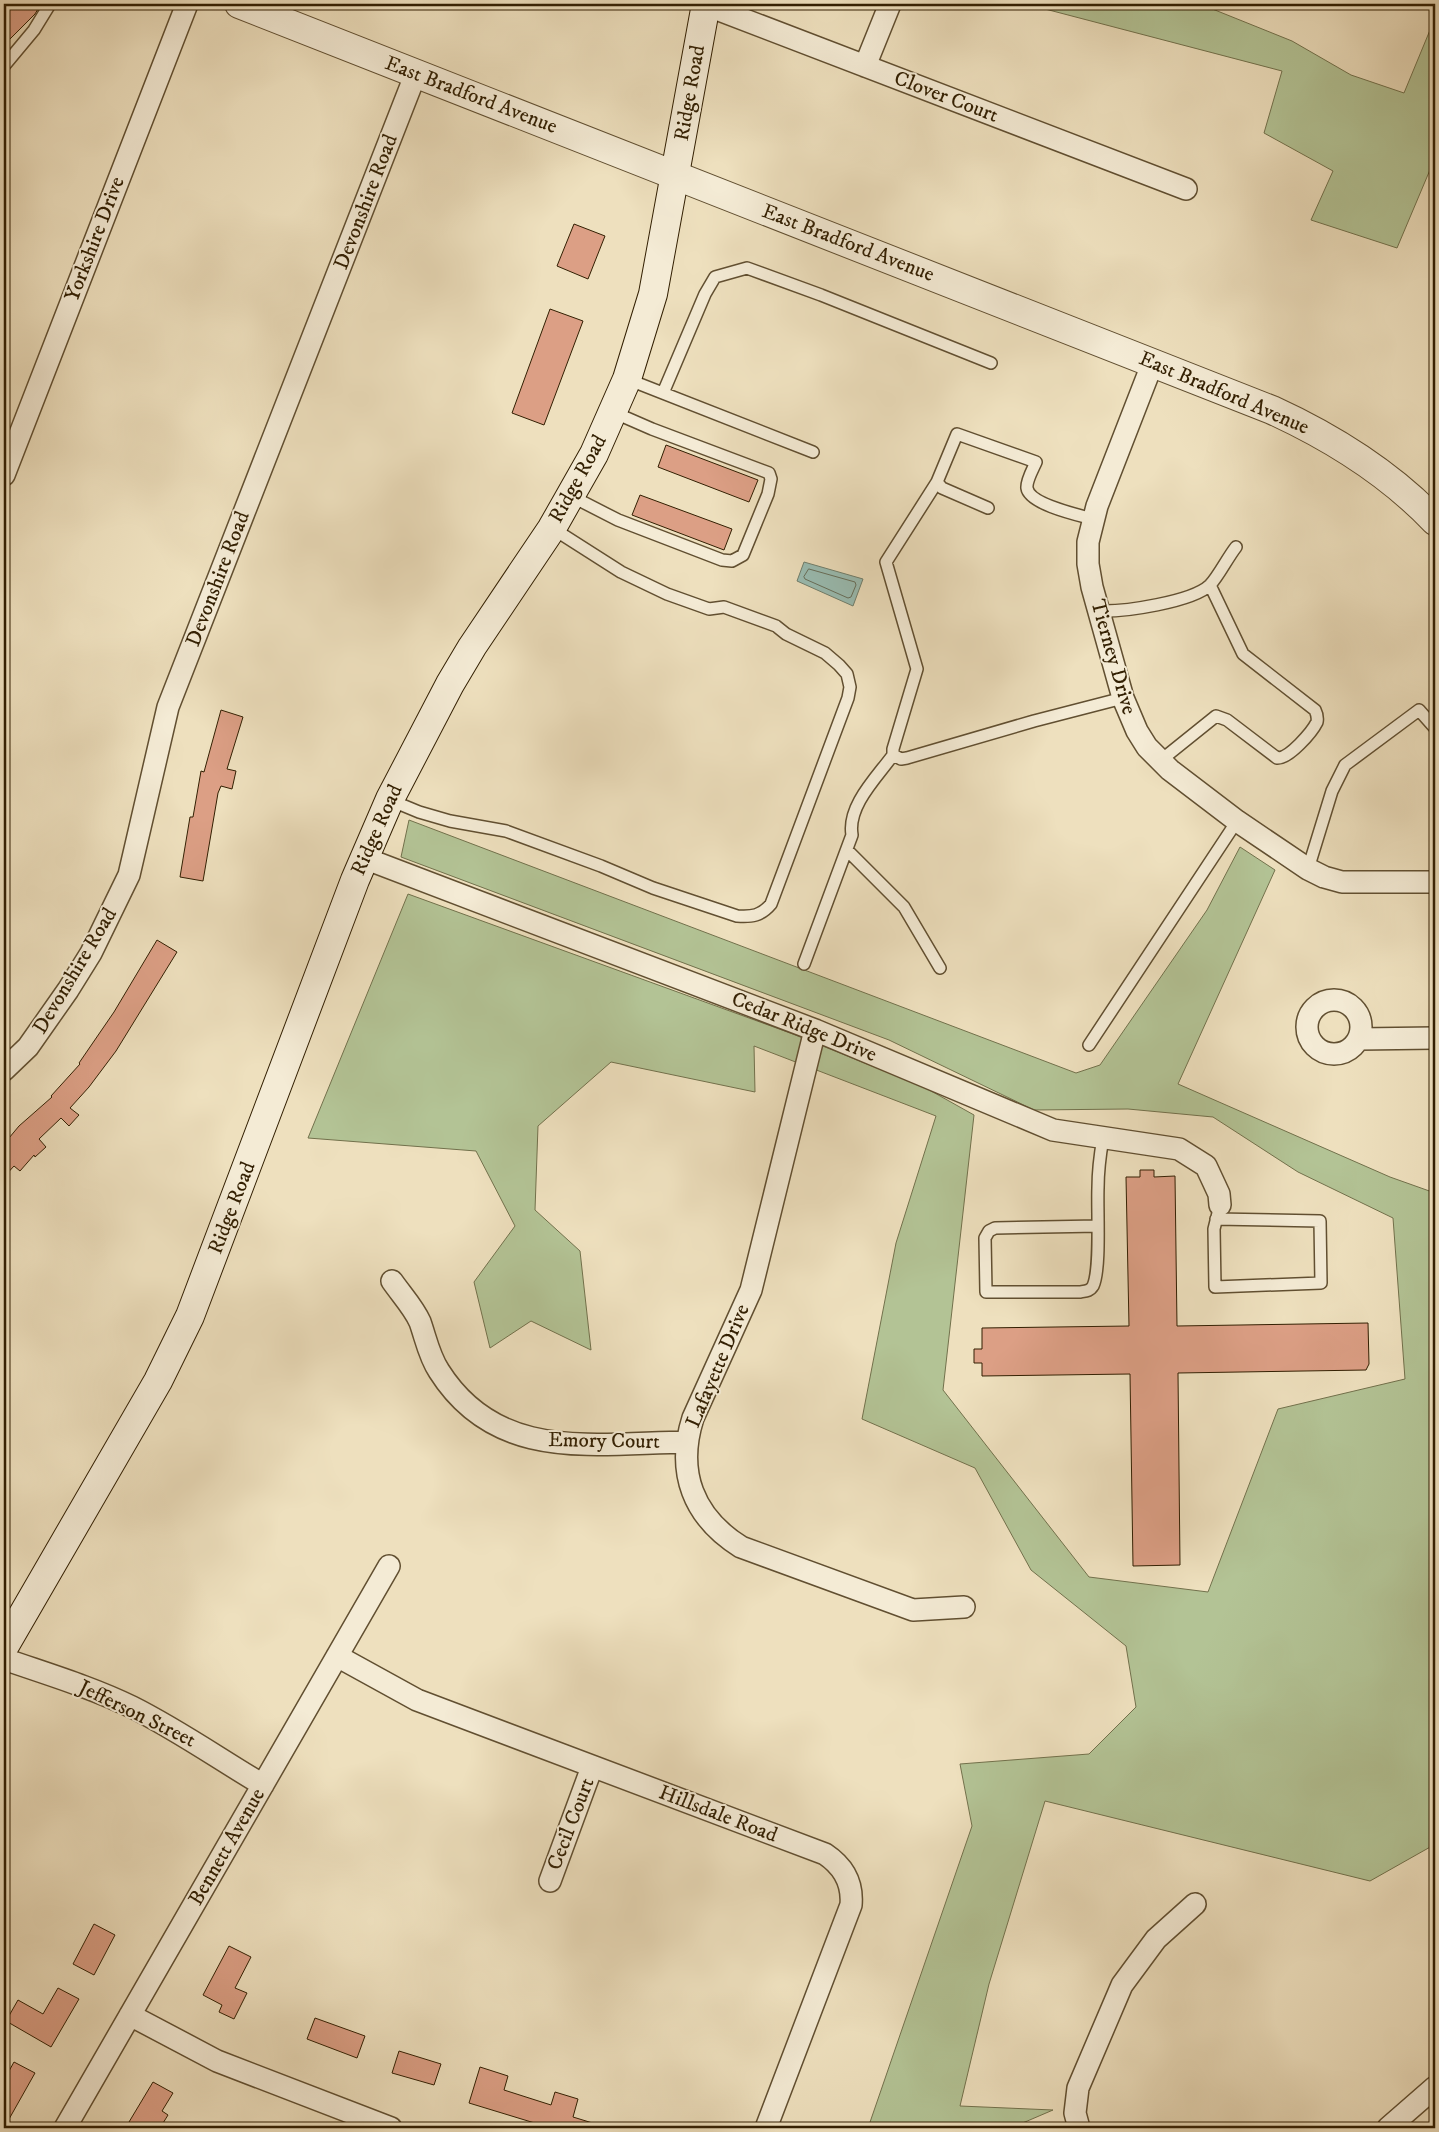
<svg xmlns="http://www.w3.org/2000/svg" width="1439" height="2132" viewBox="0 0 1439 2132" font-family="'IM FELL DW Pica',serif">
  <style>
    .green { fill: #b3c395; stroke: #72714c }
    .water { fill: #99bdb3; stroke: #707e6c }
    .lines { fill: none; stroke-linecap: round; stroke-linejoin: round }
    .shore { stroke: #666e5a; stroke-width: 1 }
    .building { fill: #dc9f85; stroke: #321f02 }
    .service-casing { stroke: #614f31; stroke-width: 14 }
    .minor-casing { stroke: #614f31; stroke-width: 24 }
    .tertiary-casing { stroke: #614f31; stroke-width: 30 }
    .secondary-casing { stroke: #321f02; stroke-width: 30 }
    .service { stroke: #f4ebd5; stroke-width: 11 }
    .minor { stroke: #f4ebd5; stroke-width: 21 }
    .tertiary { stroke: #f4ebd5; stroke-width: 28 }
    .secondary { stroke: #f4ebd5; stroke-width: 28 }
    .labels { text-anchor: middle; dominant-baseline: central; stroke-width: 4; stroke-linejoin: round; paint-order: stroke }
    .street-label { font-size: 21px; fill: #321f02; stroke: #f4ebd5 }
  </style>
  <rect width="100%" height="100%" fill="#eee0be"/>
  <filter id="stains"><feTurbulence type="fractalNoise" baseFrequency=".004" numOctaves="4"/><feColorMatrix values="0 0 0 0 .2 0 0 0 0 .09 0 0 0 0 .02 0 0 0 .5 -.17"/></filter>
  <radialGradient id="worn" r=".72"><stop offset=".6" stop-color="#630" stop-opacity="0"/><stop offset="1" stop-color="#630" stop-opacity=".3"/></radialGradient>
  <path class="green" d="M1026,4H1200L1292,41L1351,75L1404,93L1435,18V158L1397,248L1311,220L1333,171L1264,133L1282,71Z
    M409,820L1076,1073L1100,1065L1207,910L1240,847L1275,870L1178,1084L1390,1177L1435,1193V1838L1432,1846L1370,1881L1045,1801L989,1984L960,2106L1053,2110L1011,2128H868L972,1826L960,1764L1089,1754L1136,1707L1126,1646L1031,1570L975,1468L862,1419L896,1243L936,1116L754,1046L755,1092L611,1062L538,1126L535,1210L580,1251L591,1350L531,1321L490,1348L474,1282L515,1226L476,1151L308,1138L408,894L793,1034L924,1087L974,1115L943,1390L1089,1577L1208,1592L1278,1409L1405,1379L1393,1218L1298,1172L1213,1117L1128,1109L1034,1110L889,1040L401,857Z"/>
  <path class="water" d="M804,562L863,579L853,606L797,581Z"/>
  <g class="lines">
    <path class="shore" d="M809,569L855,582L856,585L851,597L848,598L805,579L804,577Z"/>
  </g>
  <path class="building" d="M4,4H41L35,14L4,45Z
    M574,224L605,236L588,279L557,266Z
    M550,309L583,321L544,425L512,413Z
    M666,445L758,480L749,502L658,467Z
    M640,495L732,529L724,550L632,515Z
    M221,710L243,717L227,769L236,771L232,789L221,786L218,793L203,881L180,877L190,817H193L201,771L204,772Z
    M157,940L177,952L116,1051L89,1087L70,1108L79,1115L69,1126L61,1118L39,1139L46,1147L35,1157L34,1155L20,1171L14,1166L4,1177V1144L19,1126L52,1097L51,1096L80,1064L79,1063L114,1012Z
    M1140,1170H1154V1177L1175,1176L1177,1326L1368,1323L1369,1364L1366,1370L1178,1373L1180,1565L1133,1566L1130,1374L982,1376V1363H974V1349H982V1328L1129,1326L1126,1177H1140Z
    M94,1924L115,1935L94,1975L73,1964Z
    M229,1946L251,1957L235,1988L247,1993L234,2019L219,2012L222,2005L203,1995Z
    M58,1988L79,1999L51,2047L6,2021L18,2000L43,2014Z
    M315,2018L365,2036L357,2058L307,2039Z
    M399,2051L441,2064L434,2085L392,2073Z
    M14,2062L35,2073L4,2128V2080Z
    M480,2067L508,2076L504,2090L551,2105L555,2092L578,2099L573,2117L599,2125V2128H551L469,2103Z
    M153,2082L173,2093L162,2111L168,2115L160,2128H139L129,2122Z"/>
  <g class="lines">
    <defs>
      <path id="service" d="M4,66L34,30L50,4
        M627,379L813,452
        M663,393L705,294L715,277L747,268L821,295L991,363
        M937,482L886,562L917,669L893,749V755L901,759L907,758L1034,721L1123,698
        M571,496L618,520L722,560L732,561L743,555L768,494L771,479L769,473L652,429L613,412
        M988,508L942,488L937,482L957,434L1036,462C1033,469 1026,481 1027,488C1029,504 1078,515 1093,519
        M1099,611C1124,612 1192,602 1210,585C1218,577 1228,557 1236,547
        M1160,761L1216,716L1227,720L1277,758C1289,759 1312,732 1317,722C1318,717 1317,714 1315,710L1243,654L1210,585
        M390,800L419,812L450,821L506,831L601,866L653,888L737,916C752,917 761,916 771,904L848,698L850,687L847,674L839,665L825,653L786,634L776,626L724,607L709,609L667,594L621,572L552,528
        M847,850L904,907L940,968
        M1308,869L1332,791L1345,765L1419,710L1435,728
        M804,964L852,835C847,806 877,777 893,755
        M1089,1045L1237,821
        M1216,1219L1320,1221L1321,1283L1215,1287L1214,1229L1220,1205
        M1098,1226L995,1228L989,1231L985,1238L986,1292H1080C1086,1291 1090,1291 1093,1286C1101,1269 1097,1209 1098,1188C1098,1171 1100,1155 1103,1138"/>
      <path id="minor" d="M706,5L1186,189
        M865,66L890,4
        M1153,362L1097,506L1088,542V564L1092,587L1123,698L1137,731L1147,747L1170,770L1237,821L1308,869L1324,877L1342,882H1435
        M4,475L187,4
        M364,858L815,1030L1053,1130L1179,1149L1206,1166L1219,1194L1220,1205
        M1307 1027a27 27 0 1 1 54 0a27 27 0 1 1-54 0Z
        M815,1030L751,1290L693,1418C676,1472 693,1517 741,1547L913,1610L964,1607
        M1359,1039L1435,1038
        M4,1070L28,1047L68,990L91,953L129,875L168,707L416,73
        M392,1281C401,1294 414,1308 420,1322C426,1339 429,1356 439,1371C497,1463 594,1443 687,1442
        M337,1656L417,1700L825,1854C843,1866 853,1882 851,1905L766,2128
        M4,1659C47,1674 91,1687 132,1707C178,1730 219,1759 263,1785
        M550,1881L592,1767
        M130,2015L217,2061L391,2128
        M65,2128L389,1566
        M1079,2128L1075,2113L1078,2088L1122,1985L1156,1939L1195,1904
        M1388,2128L1435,2087"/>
      <path id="tertiary" d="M239,4L1272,410C1333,438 1389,473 1435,521"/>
      <path id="secondary" d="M4,1647L158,1381L190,1316L355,880L390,799L450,684L472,647L552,528L594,454L627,379L653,294L706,4"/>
    </defs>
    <use href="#service" class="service-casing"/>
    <use href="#minor" class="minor-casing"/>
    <use href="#tertiary" class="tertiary-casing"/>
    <use href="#secondary" class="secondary-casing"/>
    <use href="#service" class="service"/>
    <use href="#minor" class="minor"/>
    <use href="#tertiary" class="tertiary"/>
    <use href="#secondary" class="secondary"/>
  </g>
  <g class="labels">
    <g class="street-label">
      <text transform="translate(690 93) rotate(-80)">Ridge Road</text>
      <text transform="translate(471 95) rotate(21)">East Bradford Avenue</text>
      <text transform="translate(946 97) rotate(21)">Clover Court</text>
      <text transform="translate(366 202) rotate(-69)">Devonshire Road</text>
      <text transform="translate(95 239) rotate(-69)">Yorkshire Drive</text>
      <text transform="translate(848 243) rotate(21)">East Bradford Avenue</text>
      <text transform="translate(1224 393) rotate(23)">East Bradford Avenue</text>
      <text transform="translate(578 479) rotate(-61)">Ridge Road</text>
      <text transform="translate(218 579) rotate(-69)">Devonshire Road</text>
      <text transform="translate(1113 657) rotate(74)">Tierney Drive</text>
      <text transform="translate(377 830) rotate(-66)">Ridge Road</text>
      <text transform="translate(75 971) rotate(-59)">Devonshire Road</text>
      <text transform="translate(804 1027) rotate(22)">Cedar Ridge Drive</text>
      <text transform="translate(232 1208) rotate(-69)">Ridge Road</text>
      <text transform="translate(718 1366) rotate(-67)">Lafayette Drive</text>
      <text transform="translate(604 1441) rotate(1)">Emory Court</text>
      <text transform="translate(137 1714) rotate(26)">Jefferson Street</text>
      <text transform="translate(718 1814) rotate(21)">Hillsdale Road</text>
      <text transform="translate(571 1824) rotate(-69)">Cecil Court</text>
      <text transform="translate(227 1847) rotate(-60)">Bennett Avenue</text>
    </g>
  </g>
  <rect width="1439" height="2132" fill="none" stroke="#eee0be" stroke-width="20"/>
  <rect x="5" y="5" width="1429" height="2122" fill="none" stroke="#321f02" stroke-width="2.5"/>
  <rect x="10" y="10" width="1419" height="2112" fill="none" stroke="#321f02"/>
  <rect width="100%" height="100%" filter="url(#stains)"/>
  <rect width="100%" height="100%" fill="url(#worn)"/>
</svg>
